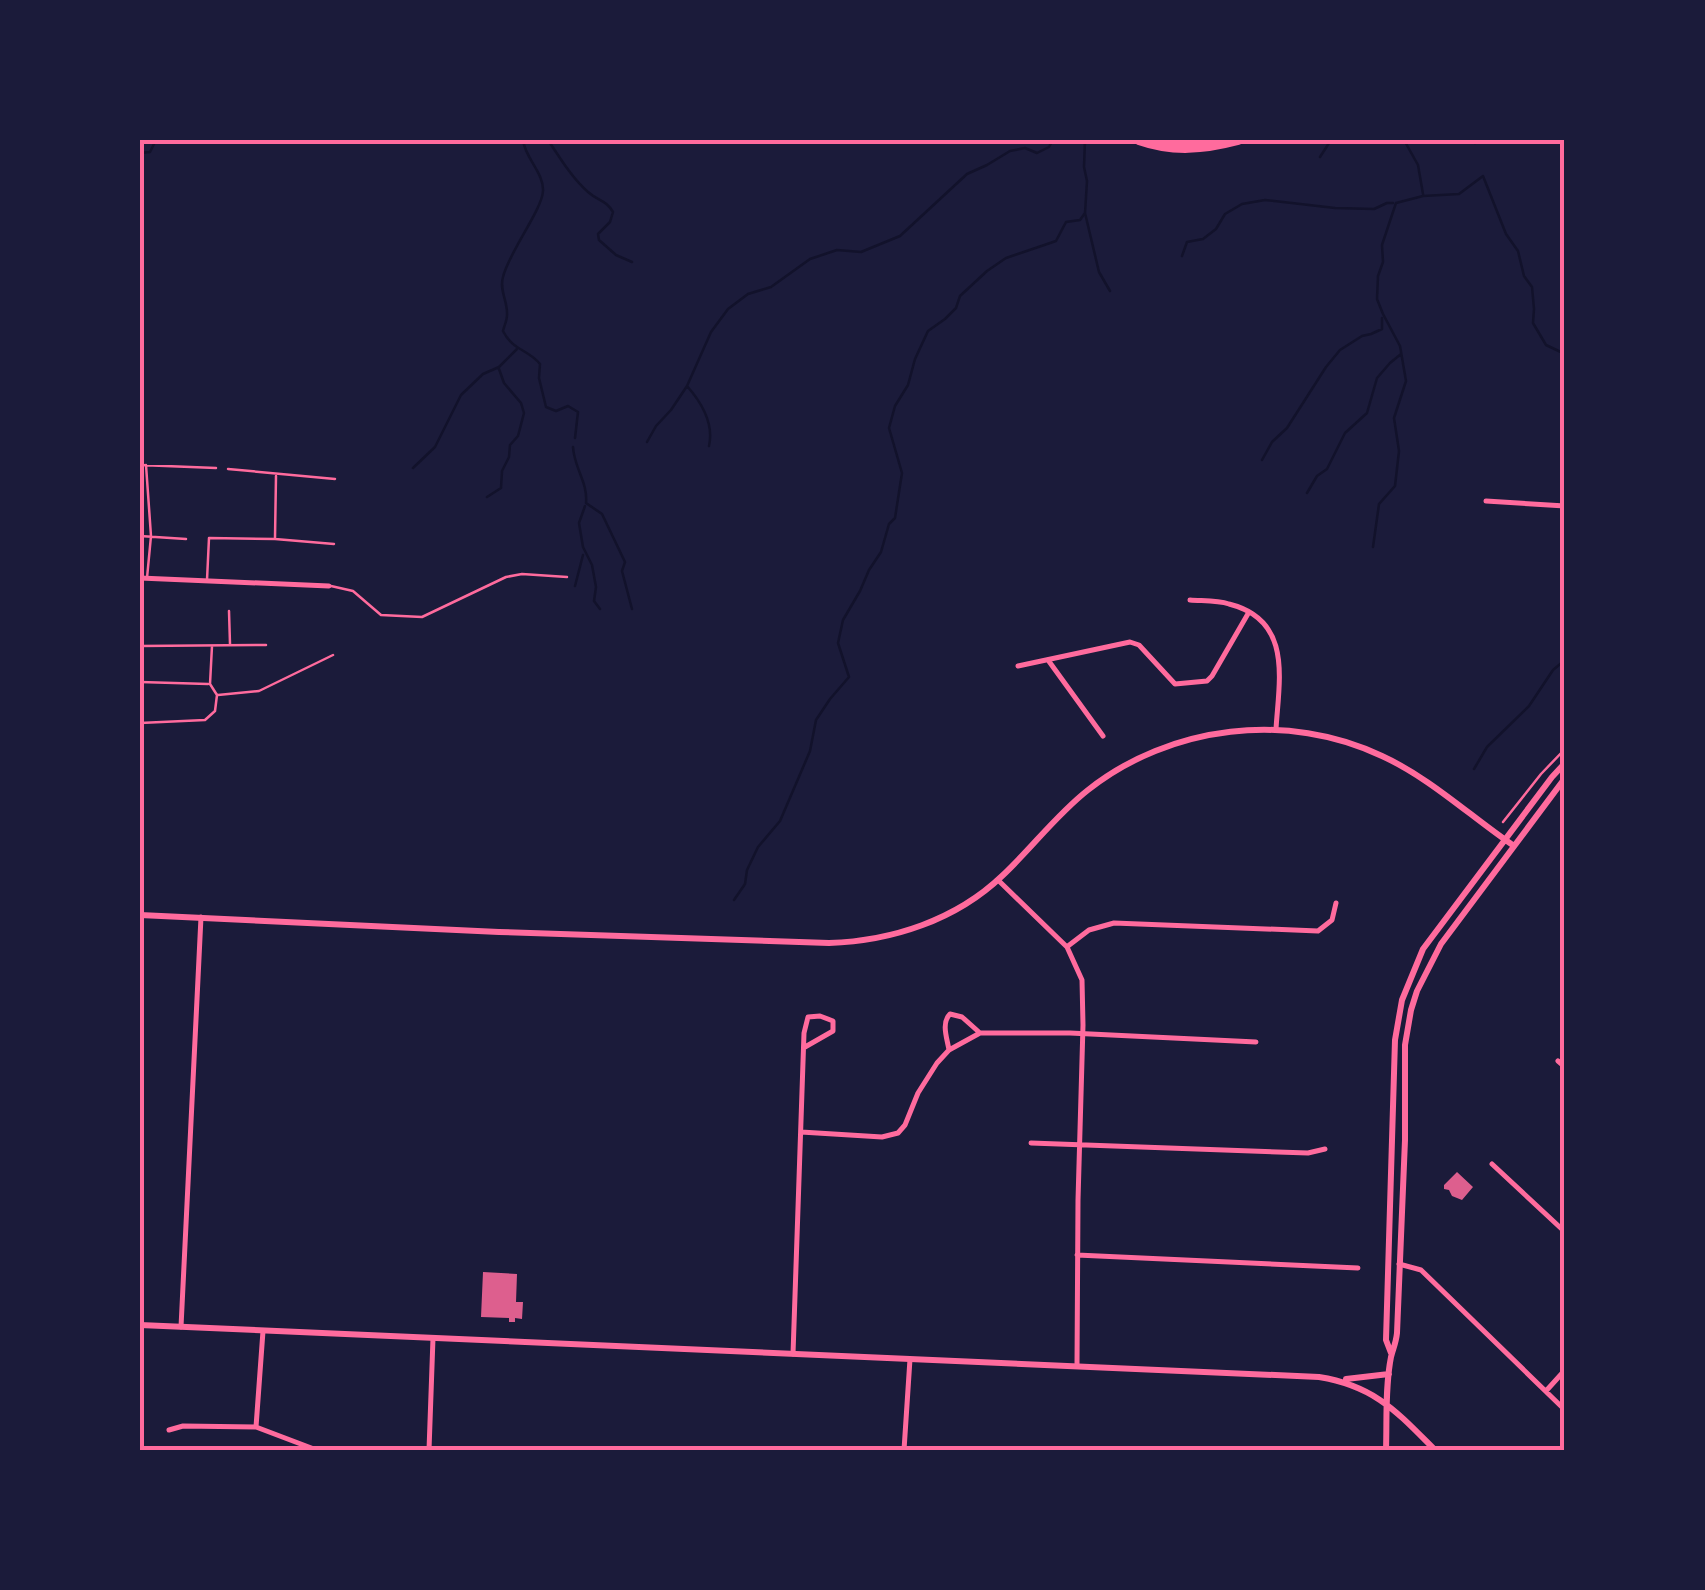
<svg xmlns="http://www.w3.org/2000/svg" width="1705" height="1590" viewBox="0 0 1705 1590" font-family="Georgia,serif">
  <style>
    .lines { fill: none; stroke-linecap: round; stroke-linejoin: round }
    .stream { stroke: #12122b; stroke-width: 2.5 }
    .building { fill: #dd5f8e }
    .path { stroke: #ff6b9d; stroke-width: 2.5 }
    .service { stroke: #ff6b9d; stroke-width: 2.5 }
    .minor { stroke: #ff6b9d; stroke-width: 5 }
    .tertiary { stroke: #ff6b9d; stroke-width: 6 }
    .motorway { stroke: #ff6b9d; stroke-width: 10 }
    .neatline { fill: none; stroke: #ff6b9d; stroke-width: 4 }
  </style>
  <rect width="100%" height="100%" fill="#1b1b3a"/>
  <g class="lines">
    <path class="stream" d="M523,140C525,158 544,173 543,191C542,210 509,252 503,277C499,290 508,302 507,315C507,321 504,326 503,331C513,351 528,349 540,364L539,378L546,407L556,411L568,406L578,412L575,438
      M548,140C560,158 572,178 588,192C598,201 606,200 613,212L610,222L598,234L599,240L616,255L632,262
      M1404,140L1418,165L1423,194
      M1475,143L1476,140
      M140,153L150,152L156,140
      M1320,157L1331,140
      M1085,213L1099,272L1110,291
      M1182,256L1187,242L1203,239L1216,229L1225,214L1242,204L1265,200L1335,208L1374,209L1387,203H1393
      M687,386C702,403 714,424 709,446
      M647,442L656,426L671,410L687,386L711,332L728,309L748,294L771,287L810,259L837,250L861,252L900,236L967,174L987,165L1010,151L1025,148L1037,153L1049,147L1053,140
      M573,447C574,468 588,482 586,503L602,514L625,562L622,571L632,609
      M1262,460L1272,442L1287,428L1326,367L1340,350L1362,336L1371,334L1382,329V318
      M413,468L435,447L461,395L483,374L499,367L517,349
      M1307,493L1317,476L1327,469L1345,433L1367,413L1377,378L1390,363L1401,354
      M487,497L501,488L502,471L509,457L510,445L518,436L524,413L521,403L504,383L499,369
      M585,506L579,523L583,547L592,565L596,587L594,601L600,609
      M1373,547L1379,504L1395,486L1399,451L1394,418L1406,381L1400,346L1383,314L1377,299L1378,276L1383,262L1382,245L1396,203L1423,196L1459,194L1483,176L1506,234L1518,251L1524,276L1532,287L1534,309L1533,323L1546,345L1565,354
      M575,586L583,555
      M1474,769L1487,747L1529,706L1553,670L1565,660
      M734,900L745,884L747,870L758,847L780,821L810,751L816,720L830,699L849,677L838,643L843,620L860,591L869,570L881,552L889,524L895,518L902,473L889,428L895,406L908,385L915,359L928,331L945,319L956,308L960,296L987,271L1006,258L1056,241L1066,222L1080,220L1085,213L1087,181L1084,167L1085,140"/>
  </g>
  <path class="building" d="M1457,1172L1473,1187L1462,1200L1452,1196L1449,1190L1444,1189V1185Z
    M483,1272L517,1274L516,1302H523L522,1319L515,1318V1322H509V1318L481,1317Z"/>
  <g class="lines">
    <path class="path" d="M1503,822L1541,774L1565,749"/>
    <path class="service" d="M140,465L216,468
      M146,465L151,536L147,578
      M228,469L335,479
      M140,536L186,539
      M275,538L276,476
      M207,580L209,538L275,539L334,544
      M331,586L353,591L381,615L422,617L506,577L522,574L567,577
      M229,611L230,644
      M140,646L266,645
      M140,682L208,684
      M218,695L259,691L333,655
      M140,723L205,720L215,711L217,695L210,684L212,646"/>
    <path class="minor" d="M1486,501L1565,506
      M140,578L329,586
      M1190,600C1203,601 1217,600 1229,604C1293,620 1279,680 1276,729
      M1048,660L1103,736
      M1018,666L1130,642L1139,645L1175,684L1207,681L1212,676L1249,612
      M998,880L1067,947L1082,980L1083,1025L1078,1200L1077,1365
      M1068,946L1089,930L1114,923L1318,931L1332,920L1336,903
      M949,1050C947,1038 941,1023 950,1014L962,1017L980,1033
      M1558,1061L1565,1067
      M801,1132L882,1137L898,1133L905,1125L918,1093L937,1063L949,1050L980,1033H1070L1256,1042
      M1031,1143L1308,1153L1325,1149
      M1492,1164L1565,1232
      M1077,1255L1358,1268
      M1399,1264L1421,1270L1565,1410
      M181,1327L201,917
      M793,1354L804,1033L808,1017L820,1016L833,1021V1031L805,1047
      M1546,1391L1565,1370
      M256,1427L314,1449
      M169,1430L183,1426L256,1427L263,1331
      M429,1450L433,1338
      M904,1450L910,1359"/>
    <path class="tertiary" d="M140,915L499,932L829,943C892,941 956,920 1002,876C1032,848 1056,815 1088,790C1170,725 1288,711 1382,756C1430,778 1470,816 1514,846
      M140,1325L1319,1377C1375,1386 1397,1412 1435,1450
      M1391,1353L1386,1340L1395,1040L1402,1000L1423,949L1552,777L1565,763
      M1346,1379L1389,1374
      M1386,1450C1387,1420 1385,1387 1391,1357C1393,1349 1396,1343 1397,1333L1405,1140V1045L1411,1010L1417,991L1441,944L1565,778"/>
    <path class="motorway" d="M1139,140C1173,152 1204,149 1238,140"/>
  </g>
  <rect width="1705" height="1590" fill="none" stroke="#1b1b3a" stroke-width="285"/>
  <rect x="142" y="142" width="1420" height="1306" class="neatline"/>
</svg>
